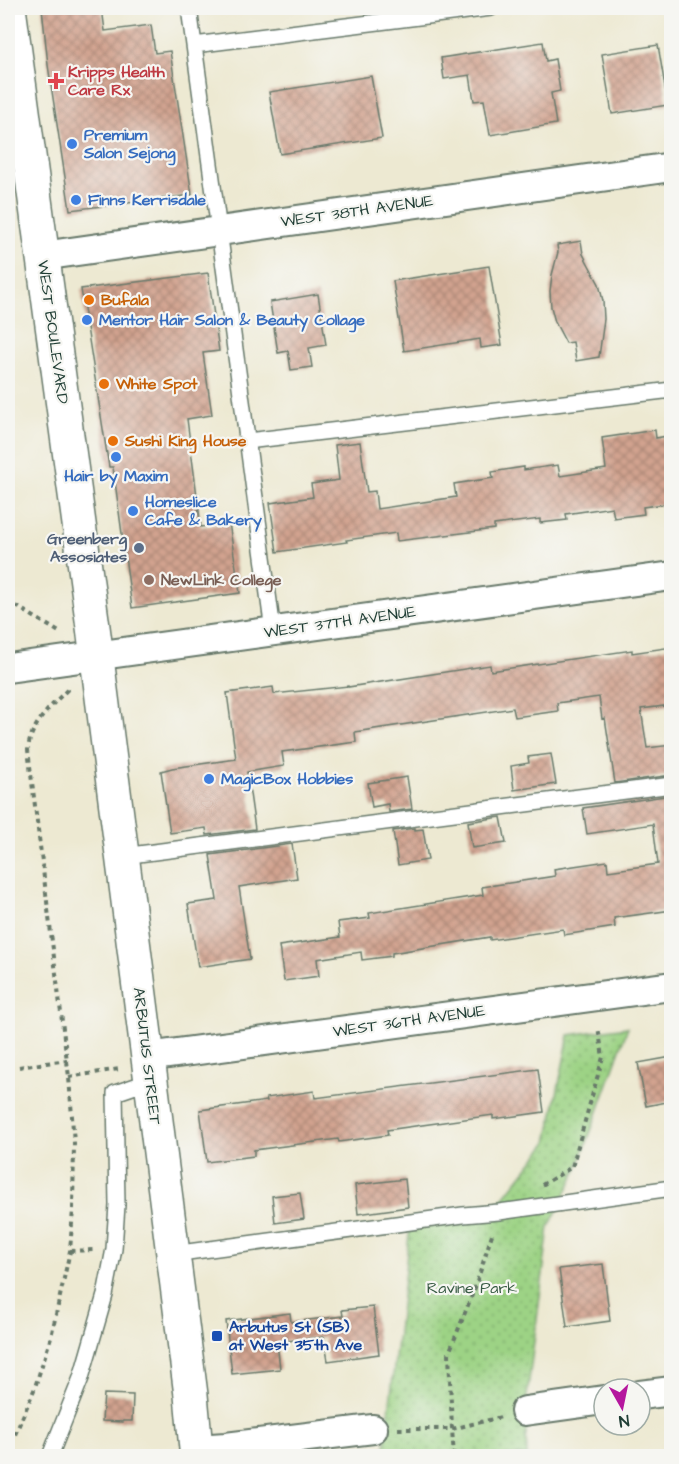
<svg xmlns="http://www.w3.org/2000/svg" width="679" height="1464" viewBox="0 0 679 1464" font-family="'Architects Daughter',sans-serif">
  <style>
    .park { fill: url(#park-dots); stroke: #5e885c; stroke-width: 1.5 }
    .building { fill: url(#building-cross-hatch) }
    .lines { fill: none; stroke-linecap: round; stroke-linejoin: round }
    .lane-casing { stroke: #67796b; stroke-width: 18 }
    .street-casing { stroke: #67796b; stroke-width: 32 }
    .secondary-casing { stroke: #67796b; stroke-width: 36 }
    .path { stroke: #67796b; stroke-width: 4; stroke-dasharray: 4.5 4.5; stroke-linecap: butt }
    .lane { stroke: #fff; stroke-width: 15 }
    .street { stroke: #fff; stroke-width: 28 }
    .secondary { stroke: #fff; stroke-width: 33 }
    .health-dot { fill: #e0444e; stroke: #f6f6f2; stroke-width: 2 }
    .shop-dot { fill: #3f7fe0; stroke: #f6f6f2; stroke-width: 2 }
    .food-dot { fill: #e8710a; stroke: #f6f6f2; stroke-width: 2 }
    .service-dot { fill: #5c6f8a; stroke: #f6f6f2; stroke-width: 2 }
    .education-dot { fill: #8d6e63; stroke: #f6f6f2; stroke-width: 2 }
    .transit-dot { fill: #1a4fb4; stroke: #f6f6f2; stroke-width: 2 }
    .labels { text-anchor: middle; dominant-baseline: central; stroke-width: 4.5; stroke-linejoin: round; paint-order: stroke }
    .health-label { font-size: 16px; font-weight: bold; fill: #be3a42; stroke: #f6f6f2; text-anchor: start }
    .shop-label { font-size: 16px; font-weight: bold; fill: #366cbe; stroke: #f6f6f2; text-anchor: start }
    .street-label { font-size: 16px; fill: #1f3d34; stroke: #f6f6f2 }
    .food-label { font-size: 16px; font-weight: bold; fill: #c56008; stroke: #f6f6f2; text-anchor: start }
    .service-label { font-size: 16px; font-weight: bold; fill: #4e5e75; stroke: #f6f6f2; text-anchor: end }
    .education-label { font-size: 16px; font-weight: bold; fill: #785e54; stroke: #f6f6f2; text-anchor: start }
    .park-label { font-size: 16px; fill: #385b44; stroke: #f6f6f2 }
    .transit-label { font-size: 16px; font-weight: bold; fill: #164399; stroke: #f6f6f2; text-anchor: start }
  </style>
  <defs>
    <pattern id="park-dots" width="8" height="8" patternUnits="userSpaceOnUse" patternTransform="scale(1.5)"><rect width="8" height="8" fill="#9dd385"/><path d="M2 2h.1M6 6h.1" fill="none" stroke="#7fac6e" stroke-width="1.8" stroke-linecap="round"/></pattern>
    <pattern id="building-cross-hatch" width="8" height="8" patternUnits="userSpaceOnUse" patternTransform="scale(1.5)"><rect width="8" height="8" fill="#d2a38f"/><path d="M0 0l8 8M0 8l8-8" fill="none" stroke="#aa8676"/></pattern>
  </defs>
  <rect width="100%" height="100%" fill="#f6f6f2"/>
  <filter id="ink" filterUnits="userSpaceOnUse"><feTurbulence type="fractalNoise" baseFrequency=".0167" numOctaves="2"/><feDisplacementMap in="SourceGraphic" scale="12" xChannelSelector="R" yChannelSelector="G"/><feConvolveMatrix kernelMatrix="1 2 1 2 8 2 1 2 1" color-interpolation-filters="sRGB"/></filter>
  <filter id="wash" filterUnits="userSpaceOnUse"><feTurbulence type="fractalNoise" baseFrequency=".008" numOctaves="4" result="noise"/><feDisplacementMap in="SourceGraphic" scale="24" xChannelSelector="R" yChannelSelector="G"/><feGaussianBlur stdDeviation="1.35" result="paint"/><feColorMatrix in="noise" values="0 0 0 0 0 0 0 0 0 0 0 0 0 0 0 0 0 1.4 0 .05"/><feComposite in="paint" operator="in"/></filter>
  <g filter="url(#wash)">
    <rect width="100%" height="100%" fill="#ede9d2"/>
    <path class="park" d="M628,1027L577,1170L549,1227L525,1411L527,1456H384L410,1226L490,1215L547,1143L569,1035Z"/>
    <g id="blocks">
      <path class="building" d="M42,8H102L105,31L151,25L155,53L170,51L192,195L70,210L48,65Z
        M543,42L546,61L555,59L560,91L551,93L556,124L490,135L484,100L474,101L470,75L444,79L441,58Z
        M658,45L668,105L612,114L602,54Z
        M371,76L382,138L280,154L269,92Z
        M581,241L583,254L599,284L603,301L604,319L599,357L576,361L573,342L566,343L555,322L551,307L550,291L552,275L558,252L557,245Z
        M489,266L502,345L481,348L480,339L404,351L393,281Z
        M208,273L219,351L203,353L212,415L187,419L201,527L229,523L240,593L132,608L113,467H109L81,289Z
        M318,294L326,345L309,348L312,367L291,370L288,351L278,353L270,302Z
        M655,430L656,438L672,435V503L643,507L644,514L614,518L612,507L566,514L567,520L540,523V519L494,525V529L397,541L396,533L346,540L347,542L277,552L270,503L313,497L311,484L339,480L335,445L360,442L367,492L375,491L377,509L456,497L454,484L493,478L492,472L524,467V470L558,465L560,476L606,469L602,438Z
        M672,647V705L641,709L647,748L672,745V775L615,783L605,718L602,719L599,697L557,703L558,711L515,717L513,708L355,732L356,742L282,752L284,766L247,772L255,829L207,835L206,828L170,833L161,771L172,768L236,759L227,693L273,687L274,694L348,686V687L490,665L491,671L632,650V653Z
        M551,754L556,784L514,790L511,766L529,763L528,757Z
        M407,777L412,809L389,812L388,804L372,807L368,783Z
        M672,795V910L614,918L615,927L564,935L563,929L490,940V937L392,953V956L362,960L361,952L317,959L319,976L284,981L279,946L340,937L338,922L370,918L369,913L483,895L482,887L555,876L554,869L607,861L608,871L658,864L653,824L587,834L583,808Z
        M501,817L506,843L472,848L468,822Z
        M415,828V830L423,829L428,860L398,865L393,831Z
        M292,844L297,878L239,887L250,959L198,967L188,904L217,900L210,855Z
        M672,1057V1101L646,1106L638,1063Z
        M538,1069L544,1112L493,1119V1115L387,1130L388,1135L339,1142L338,1139L254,1150V1156L207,1162L200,1110L267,1101L266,1098L314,1091L315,1098Z
        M405,1179L408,1207L358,1214L355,1185Z
        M300,1193L304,1219L275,1223L272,1196Z
        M603,1264L610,1321L567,1327L559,1269Z
        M373,1307L379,1354L328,1361L324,1337L277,1342L280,1369L232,1374L226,1321L290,1313L291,1322L343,1316L342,1310Z
        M104,1394L133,1395L132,1421H123V1422L102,1421Z"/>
    </g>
  </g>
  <g filter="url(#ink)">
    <use href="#blocks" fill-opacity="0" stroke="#67796b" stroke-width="1.5"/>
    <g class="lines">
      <defs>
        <path id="lane" d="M189,8L273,631
          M194,45L491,8
          M247,441L672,390
          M123,856L672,785
          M173,1254L463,1215L499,1212L672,1188
          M50,1456L81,1378L105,1295L114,1249L117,1205L115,1093L150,1081"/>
        <path id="street" d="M42,256L672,167
          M8,668L672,576
          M147,1057L672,986
          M640,1395L672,1391
          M525,1411L604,1400
          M196,1449L226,1447L373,1429"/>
        <path id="secondary" d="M9,8L93,627L191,1395L196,1449V1456"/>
      </defs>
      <use href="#lane" class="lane-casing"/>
      <use href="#street" class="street-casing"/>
      <use href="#secondary" class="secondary-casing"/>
      <path class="path" d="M8,591V597L13,604L59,632V635
        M19,1067L67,1060
        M69,1077L119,1069
        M542,1185L572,1167L603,1057L598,1027
        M70,1251L93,1250
        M398,1429H452L501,1417
        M8,1451L34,1390L51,1337L70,1251L73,1209L74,1143L69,1077L28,750C30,725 50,707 67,690L66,687
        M454,1456L452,1429L449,1353L476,1285L493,1231"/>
      <use href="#lane" class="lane"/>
      <use href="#street" class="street"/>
      <use href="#secondary" class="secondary"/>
    </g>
  </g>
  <path class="health-dot" d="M53 72h6v6h6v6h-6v6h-6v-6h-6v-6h6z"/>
  <g class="shop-dot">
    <circle cx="72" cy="144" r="6"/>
    <circle cx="76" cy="200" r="6"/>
    <circle cx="87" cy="320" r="6"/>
    <circle cx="116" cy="457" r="6"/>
    <circle cx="133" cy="511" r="6"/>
    <circle cx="209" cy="779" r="6"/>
  </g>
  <g class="food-dot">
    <circle cx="89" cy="300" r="6"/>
    <circle cx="104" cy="384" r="6"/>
    <circle cx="113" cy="441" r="6"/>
  </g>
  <circle class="service-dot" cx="139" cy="548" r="6"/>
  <circle class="education-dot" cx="149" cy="580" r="6"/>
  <rect class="transit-dot" x="211" y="1330" width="12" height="12" rx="3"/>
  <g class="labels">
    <g class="health-label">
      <text x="68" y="72">Kripps Health<tspan x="68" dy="18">Care Rx</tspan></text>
    </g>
    <g class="shop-label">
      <text x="84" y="135">Premium<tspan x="84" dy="18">Salon Sejong</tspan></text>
      <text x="88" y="200">Finns Kerrisdale</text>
      <text x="99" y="320">Mentor Hair Salon &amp; Beauty Collage</text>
      <text x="116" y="476" text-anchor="middle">Hair by Maxim</text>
      <text x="145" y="502">Homeslice<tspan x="145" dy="18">Cafe &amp; Bakery</tspan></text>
      <text x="221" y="779">MagicBox Hobbies</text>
    </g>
    <g class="street-label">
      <text transform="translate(357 211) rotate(-8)">WEST 38TH AVENUE</text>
      <text transform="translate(53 332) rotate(82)">WEST BOULEVARD</text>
      <text transform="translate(340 622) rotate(-8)">WEST 37TH AVENUE</text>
      <text transform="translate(409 1021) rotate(-8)">WEST 36TH AVENUE</text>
      <text transform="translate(147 1056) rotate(83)">ARBUTUS STREET</text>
    </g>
    <g class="food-label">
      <text x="101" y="300">Bufala</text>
      <text x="116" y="384">White Spot</text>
      <text x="125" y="441">Sushi King House</text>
    </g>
    <g class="service-label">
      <text x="127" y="539">Greenberg<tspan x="127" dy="18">Assosiates</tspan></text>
    </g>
    <g class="education-label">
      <text x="161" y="580">NewLink College</text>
    </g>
    <g class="park-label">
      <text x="472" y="1288">Ravine Park</text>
    </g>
    <g class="transit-label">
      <text x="229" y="1327">Arbutus St (SB)<tspan x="229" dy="18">at West 35th Ave</tspan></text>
    </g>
  </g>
  <rect width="679" height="1464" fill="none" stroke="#f6f6f2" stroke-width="30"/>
  <g transform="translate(622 1407) rotate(171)"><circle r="28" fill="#f6f6f2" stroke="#a0aca6" stroke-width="1.5"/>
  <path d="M0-4.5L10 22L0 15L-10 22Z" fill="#b5179e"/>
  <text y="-9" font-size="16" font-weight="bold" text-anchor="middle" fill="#1f3d34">N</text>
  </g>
</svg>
